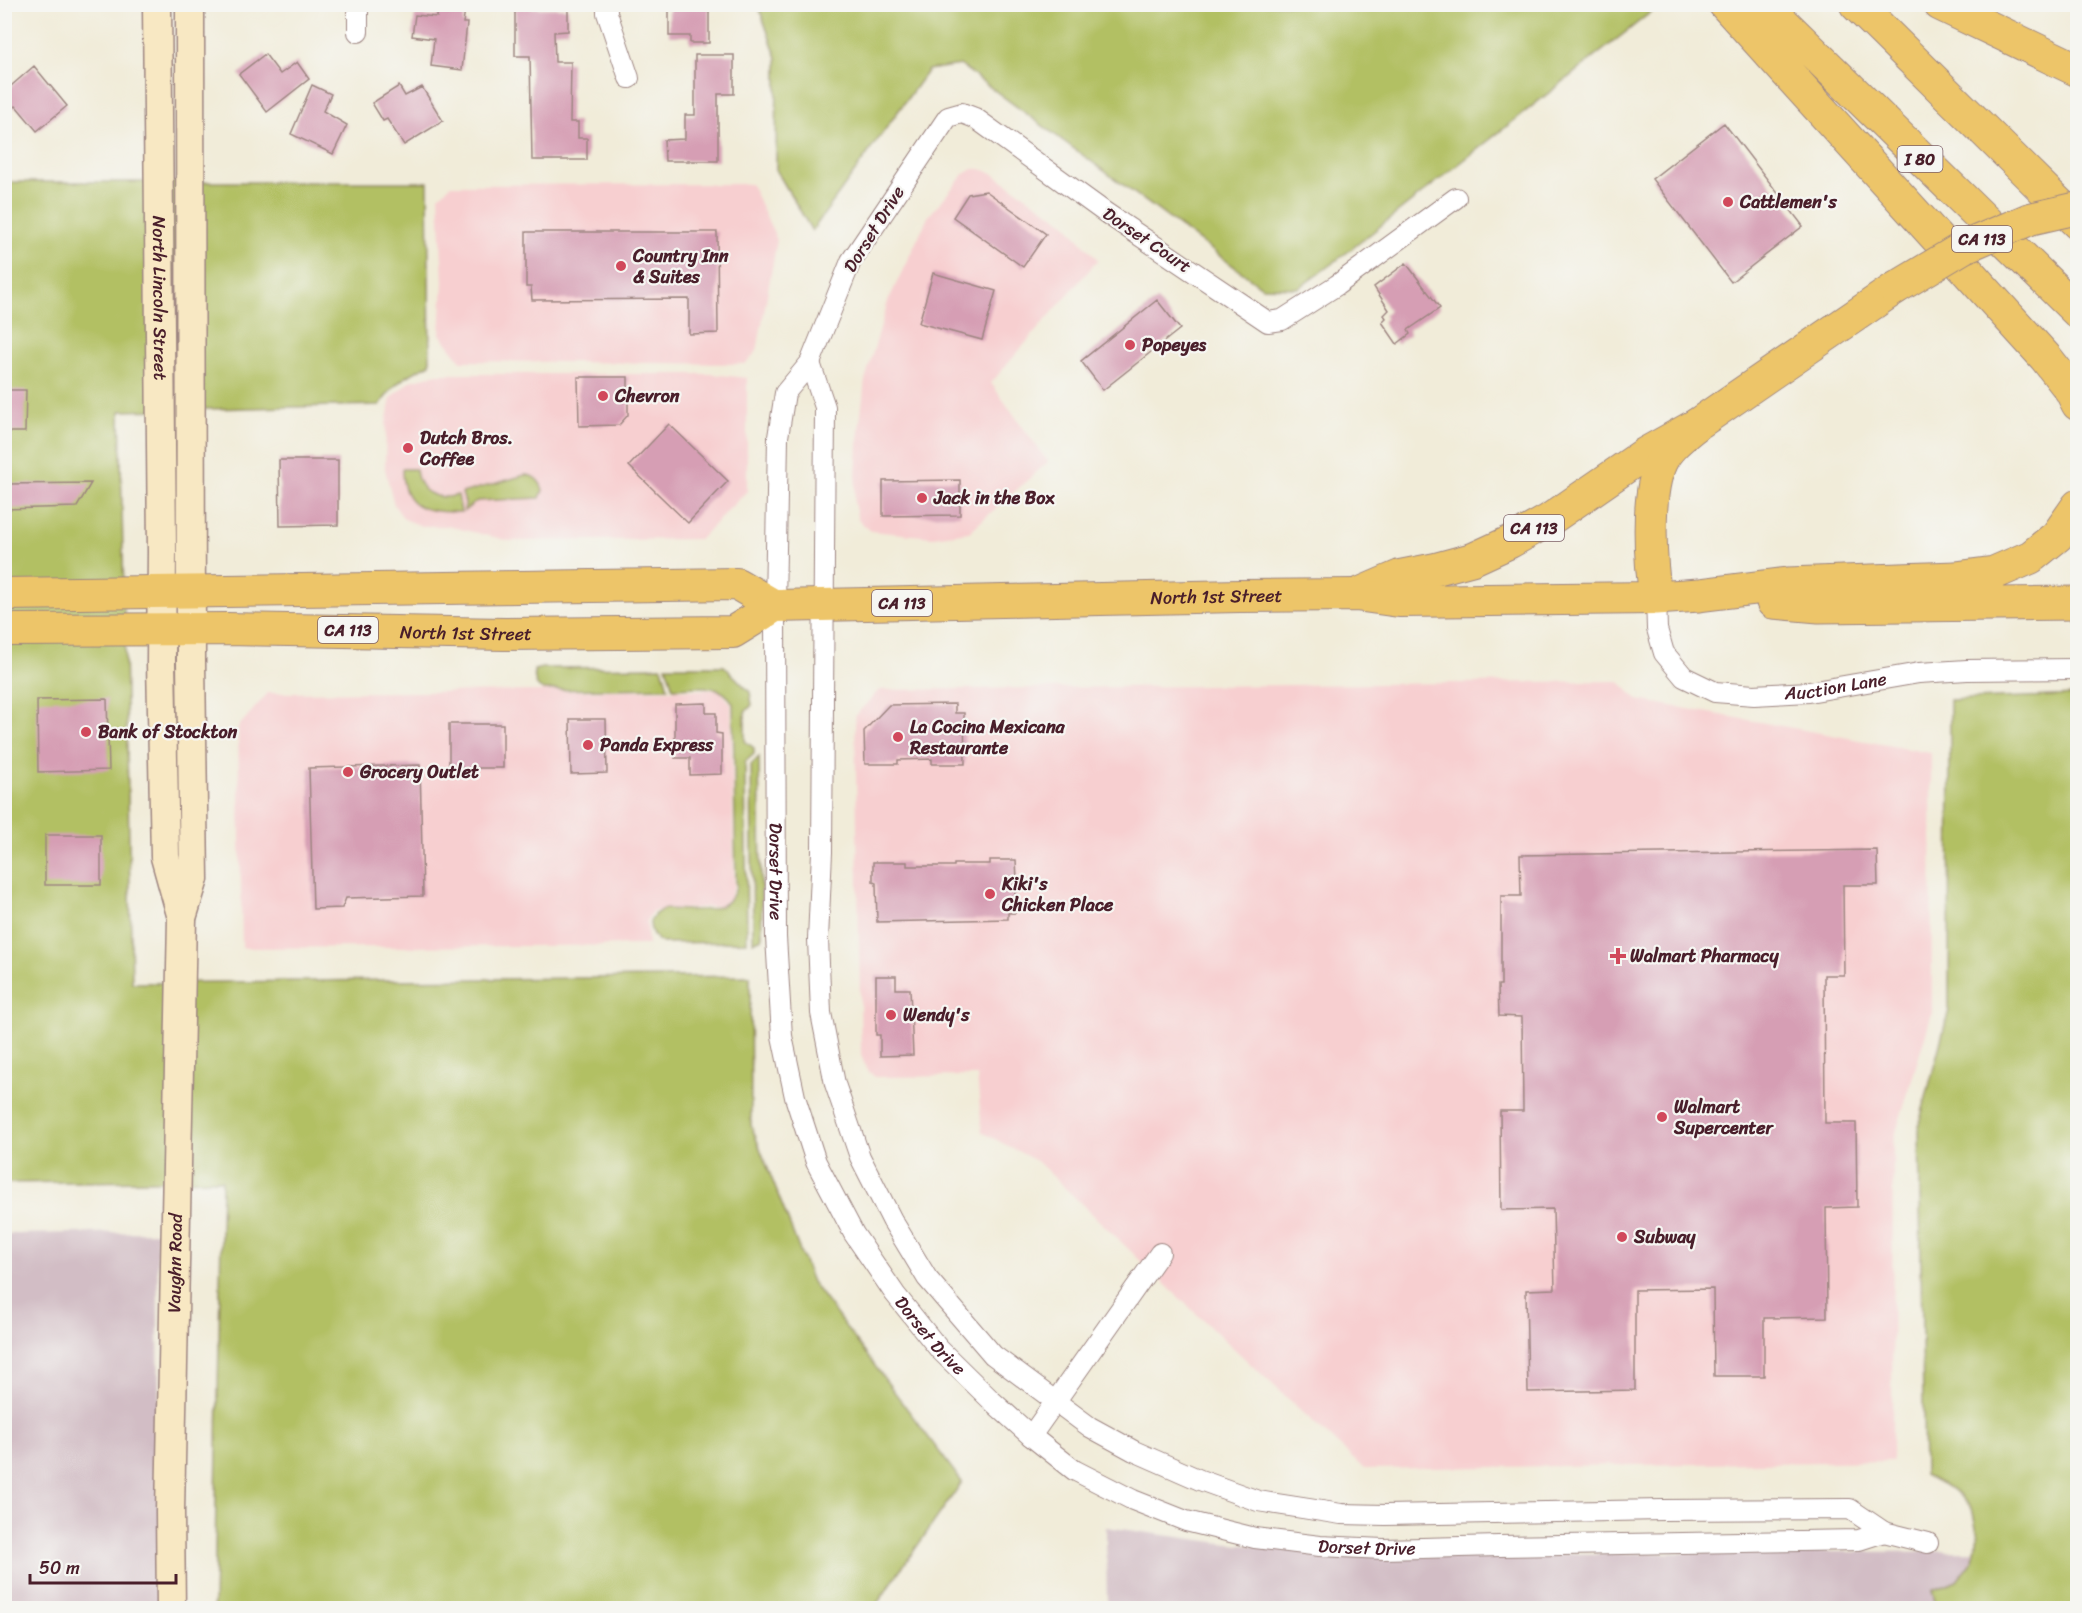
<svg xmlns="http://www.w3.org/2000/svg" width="2082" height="1613" viewBox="0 0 2082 1613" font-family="Sriracha,sans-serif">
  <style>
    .built { fill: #f7cfd0 }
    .industrial { fill: #d2bdc5 }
    .green { fill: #b2c063; stroke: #7e7047; stroke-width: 1.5 }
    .building { fill: #d69eb4 }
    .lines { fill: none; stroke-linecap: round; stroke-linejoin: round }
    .street-casing { stroke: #9e8682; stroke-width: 22 }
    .secondary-casing { stroke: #9e8682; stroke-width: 31 }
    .primary-casing { stroke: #9e8682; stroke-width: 34 }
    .highway-casing { stroke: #9e8682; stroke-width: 35 }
    .street { stroke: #fff; stroke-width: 20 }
    .secondary { stroke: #f8e8c3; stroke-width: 28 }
    .primary { stroke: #edc569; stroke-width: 32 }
    .highway { stroke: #edc569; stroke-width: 33 }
    .primary-bridge-casing { stroke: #9e8682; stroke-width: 34; stroke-linecap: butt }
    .primary-bridge { stroke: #edc569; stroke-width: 32 }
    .poi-dot { fill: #d1495b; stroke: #f6f6f2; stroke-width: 2 }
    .labels { text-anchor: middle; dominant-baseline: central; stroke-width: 4.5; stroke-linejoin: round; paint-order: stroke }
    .shield { fill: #f6f6f2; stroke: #7e6067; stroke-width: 1.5 }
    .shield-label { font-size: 16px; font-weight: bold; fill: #4a1f2b }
    .poi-label { font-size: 18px; font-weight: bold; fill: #4a1f2b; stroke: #f6f6f2; text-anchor: start }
    .street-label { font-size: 18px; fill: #4a1f2b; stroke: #f6f6f2 }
  </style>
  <rect width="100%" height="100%" fill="#f6f6f2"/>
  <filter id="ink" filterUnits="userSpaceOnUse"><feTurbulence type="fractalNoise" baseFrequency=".0167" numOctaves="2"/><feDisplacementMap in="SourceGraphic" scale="12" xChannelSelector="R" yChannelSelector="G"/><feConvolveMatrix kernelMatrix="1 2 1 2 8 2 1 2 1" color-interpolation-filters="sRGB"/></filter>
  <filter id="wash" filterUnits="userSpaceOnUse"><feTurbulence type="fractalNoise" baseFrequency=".008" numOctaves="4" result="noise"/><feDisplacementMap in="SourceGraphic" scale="24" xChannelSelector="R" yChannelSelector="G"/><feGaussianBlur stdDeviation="1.35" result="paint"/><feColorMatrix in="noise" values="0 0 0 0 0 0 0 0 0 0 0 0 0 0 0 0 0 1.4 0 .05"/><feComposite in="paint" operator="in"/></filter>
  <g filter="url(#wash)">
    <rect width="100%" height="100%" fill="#f1ecd9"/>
    <path class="built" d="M972,169H981L992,173L1065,223L1098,260L991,383L1048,462L969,532L933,537L871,531L858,520L854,503L859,430L865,380L888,301L928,217L964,174Z
      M751,184L777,240L757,351L745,364L461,361L440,334L443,282L439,196L451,185Z
      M437,374H711L747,378V491L700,539L510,541L448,526H422L404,519L394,505L385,469L386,424L391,398L410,381Z
      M1619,681L1638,700L1931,753L1932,1013L1893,1142L1892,1461L1364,1469L1173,1292L1038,1162L982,1132L977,1076L875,1077L866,1069L861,1054L855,716L879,690Z
      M689,690H714L721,692L731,704L734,886L729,899L720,906L652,911L647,920L648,945L242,948L238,727L268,693Z"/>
    <path class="industrial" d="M157,1232L161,1608H5L4,1234Z
      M1106,1527L1229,1544L1388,1555L1990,1551L1991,1608H1107Z"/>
    <path class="green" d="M758,5V4L1660,5L1349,251L1299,288L1262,287L960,65L928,70L812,231L776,170L777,58Z
      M4,182H428L430,364C404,377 396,381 380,405L120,411L132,983L750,976L751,1125L812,1282L962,1482L874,1608H214L222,1180L5,1183Z
      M402,469H416C418,493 437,501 458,495L461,512C427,512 402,510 402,469Z
      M525,475C534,475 540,481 543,490L540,498L477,501L464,511L465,503L462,493Z
      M666,666H724L750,692L752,705L745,712V741L754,748V754L745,762L747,942L663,943C654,939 650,932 650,921L655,914L663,909C688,909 728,918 736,887L733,704C722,681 694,688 673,688Z
      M662,667L668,688L544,690C534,687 535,679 534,670L542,668Z
      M2077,695V1608H1937L1932,1591L1957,1581L1973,1560L1978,1536L1972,1508L1954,1490L1924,1475L1919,1124L1949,1010L1950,700Z
      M759,757L762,938L753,942L751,765Z"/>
    <g id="blocks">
      <path class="building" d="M669,4H709V43H690V36H669Z
        M438,6L465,9L463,23H467L462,70L431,66L434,39L412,36L415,15L437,17Z
        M515,8H568V31L554,32L555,62H571L570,122H578V138H587V160H532L530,56H515Z
        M265,54L280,74L297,62L309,79L267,112L239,74Z
        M695,55H734V94H718V161H665L664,140L685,139V115H695Z
        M34,66L67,106L37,131L16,106L12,109L4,100V92Z
        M312,85L331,94L323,111L347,125L333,154L291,134Z
        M399,86L405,96L422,87L443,121L404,145L387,119L383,121L372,103Z
        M1724,123L1803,226L1731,282L1652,179Z
        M986,191L1046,234L1023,267L953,217L968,194Z
        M526,232H717L718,333L689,334V299L532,300L531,287H526Z
        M1406,263L1440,308L1408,330L1410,334L1397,344L1382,322L1386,318L1384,315L1389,310L1374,287Z
        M933,273L996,291L982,340L919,323Z
        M1157,300L1180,329L1103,390L1081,361Z
        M578,377H628V415L619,425L579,426Z
        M4,390H26L25,432H4Z
        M669,424L728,481L688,523L629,466Z
        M279,460H338V525L280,526Z
        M960,480V515L883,516V481Z
        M91,483L77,507L4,509V484Z
        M107,699L109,770L38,772L37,700Z
        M706,703V713H716V733L722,734V774L690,775V758H675V704Z
        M955,704V713H964L965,764H932V759L898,760V764H865L864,731L889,705Z
        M570,719H606L607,773L571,774Z
        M449,724H503V768H449Z
        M420,765L423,896L346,898L342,908L313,909L309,768Z
        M45,835H101V885H45Z
        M1877,850L1878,885H1843L1844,975H1824L1825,1123H1856L1857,1207L1826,1208L1827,1317L1764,1318V1376H1714L1713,1289L1635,1290V1390L1528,1392L1526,1290L1555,1289L1553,1209L1501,1210L1500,1111H1523L1522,1017L1499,1016L1498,985H1501V896H1521L1520,855Z
        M990,860H1016L1017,880H1015V913H1008V919L877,922L876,883L873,882V862H907V866H954V864H990Z
        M876,976H896V989H910L913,1055L880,1056V1035H876Z"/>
    </g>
  </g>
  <g filter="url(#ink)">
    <use href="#blocks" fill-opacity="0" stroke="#9e8682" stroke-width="1.5"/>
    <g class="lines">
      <defs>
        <g id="street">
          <path d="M358,4V32"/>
          <path d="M607,4V13L629,78"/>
          <path id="s1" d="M1456,198L1337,285L1282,320L1268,322L1106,213L975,118L962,113L948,117L851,261L810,363L785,393L778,437L775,606L776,937L782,1036L795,1097L816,1162L854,1234L895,1294L939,1349L992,1401L1031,1436L1074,1470L1133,1500L1186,1521L1255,1538L1320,1546L1383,1549L1499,1546L1859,1540L1884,1532"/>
          <path d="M810,363L825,407L822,852L818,939L821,1013L835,1084L860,1157L892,1220L927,1278L993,1355L1090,1427L1134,1451L1200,1480L1258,1501L1341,1514L1385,1515L1663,1510L1850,1509L1884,1532L1928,1543"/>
          <path id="s2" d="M1656,598L1657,629L1664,653L1684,677L1715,692L1754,695L1809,692L1919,673L1967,670L2078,669"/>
          <path d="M1031,1436L1160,1253"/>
        </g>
        <g id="secondary">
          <path id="s3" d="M157,4L162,552L161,662L165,857L182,918"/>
          <path id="s4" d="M171,1608L170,1512L182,918L194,879L191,662L190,4"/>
        </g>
        <g id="primary">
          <path d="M4,594L737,584L775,606"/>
          <path d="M1356,595L1400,576L1436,569L1473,559L1510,542L1549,520L1646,453L1696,425L1894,289"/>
          <path id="s5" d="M4,630L228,629L504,634L733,632L775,606L1239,596L1356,595L1399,601L1656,598C1650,563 1646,494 1661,462C1668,447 1683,436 1696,425"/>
        </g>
        <path id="highway" d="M1725,4L2046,358L2071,390L2078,404
          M1764,4L2078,312
          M1856,4L2078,223
          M1940,4L2078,70
          M1656,598L1699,595L1787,584L1956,578L1994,573L2031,557L2057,536L2078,506
          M1773,602L1819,606L2078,603"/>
      </defs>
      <use href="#street" class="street-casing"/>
      <use href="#secondary" class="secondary-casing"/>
      <use href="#primary" class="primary-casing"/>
      <use href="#highway" class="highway-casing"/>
      <use href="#street" class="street"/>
      <use href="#secondary" class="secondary"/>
      <use href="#primary" class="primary"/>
      <use href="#highway" class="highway"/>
      <defs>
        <path id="primary-bridge" d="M1894,289L1964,247L2030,219L2078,208"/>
      </defs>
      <use href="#primary-bridge" class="primary-bridge-casing"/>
      <use href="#primary-bridge" class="primary-bridge"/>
    </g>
  </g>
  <g class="poi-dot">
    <circle cx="1728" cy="202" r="6"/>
    <circle cx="621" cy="266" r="6"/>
    <circle cx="1130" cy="345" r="6"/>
    <circle cx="603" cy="396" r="6"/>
    <circle cx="408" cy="448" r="6"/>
    <circle cx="922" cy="498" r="6"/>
    <circle cx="86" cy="732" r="6"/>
    <circle cx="898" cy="737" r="6"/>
    <circle cx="588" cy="745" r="6"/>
    <circle cx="348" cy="772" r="6"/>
    <circle cx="990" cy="894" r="6"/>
    <path d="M1615 947h6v6h6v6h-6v6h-6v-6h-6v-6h6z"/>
    <circle cx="891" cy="1015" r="6"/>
    <circle cx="1662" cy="1117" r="6"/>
    <circle cx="1622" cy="1237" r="6"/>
  </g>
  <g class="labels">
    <g class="shield">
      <rect x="1897.5" y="146" width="45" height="26" rx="4.5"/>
      <rect x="1952" y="226" width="60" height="26" rx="4.5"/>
      <rect x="1504" y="515" width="60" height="26" rx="4.5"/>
      <rect x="872" y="590" width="60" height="26" rx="4.5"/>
      <rect x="318" y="617" width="60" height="26" rx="4.5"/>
    </g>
    <g class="shield-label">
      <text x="1920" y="159">I 80</text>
      <text x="1982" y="239">CA 113</text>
      <text x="1534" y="528">CA 113</text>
      <text x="902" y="603">CA 113</text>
      <text x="348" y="630">CA 113</text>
    </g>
    <g class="poi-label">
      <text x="1740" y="202">Cattlemen's</text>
      <text x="633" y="256">Country Inn<tspan x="633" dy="21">&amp; Suites</tspan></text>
      <text x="1142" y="345">Popeyes</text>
      <text x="615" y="396">Chevron</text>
      <text x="420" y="438">Dutch Bros.<tspan x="420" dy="21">Coffee</tspan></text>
      <text x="934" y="498">Jack in the Box</text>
      <text x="910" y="727">La Cocina Mexicana<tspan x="910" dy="21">Restaurante</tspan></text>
      <text x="98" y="732">Bank of Stockton</text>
      <text x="600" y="745">Panda Express</text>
      <text x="360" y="772">Grocery Outlet</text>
      <text x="1002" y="884">Kiki's<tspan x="1002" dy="21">Chicken Place</tspan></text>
      <text x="1630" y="956">Walmart Pharmacy</text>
      <text x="903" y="1015">Wendy's</text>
      <text x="1674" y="1107">Walmart<tspan x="1674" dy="21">Supercenter</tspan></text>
      <text x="1634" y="1237">Subway</text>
    </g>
    <g class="street-label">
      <text transform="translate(874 229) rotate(-58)">Dorset Drive</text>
      <text transform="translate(1147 240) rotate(34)">Dorset Court</text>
      <text stroke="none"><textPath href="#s3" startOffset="294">North Lincoln Street</textPath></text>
      <text stroke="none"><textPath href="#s5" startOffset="1220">North 1st Street</textPath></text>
      <text stroke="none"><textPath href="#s5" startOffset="462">North 1st Street</textPath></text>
      <text stroke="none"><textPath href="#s2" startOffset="243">Auction Lane</textPath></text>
      <text stroke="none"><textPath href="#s1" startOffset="1414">Dorset Drive</textPath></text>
      <text stroke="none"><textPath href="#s4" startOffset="345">Vaughn Road</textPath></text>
      <text stroke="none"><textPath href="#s1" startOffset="1918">Dorset Drive</textPath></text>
      <text stroke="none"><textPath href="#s1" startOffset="2422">Dorset Drive</textPath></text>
    </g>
  </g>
  <rect width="2082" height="1613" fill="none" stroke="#f6f6f2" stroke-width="24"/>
  <path d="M30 1574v9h146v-9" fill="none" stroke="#4a1f2b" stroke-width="3"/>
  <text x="39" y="1574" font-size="18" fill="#4a1f2b" stroke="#f6f6f2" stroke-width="4.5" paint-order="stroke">50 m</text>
</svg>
